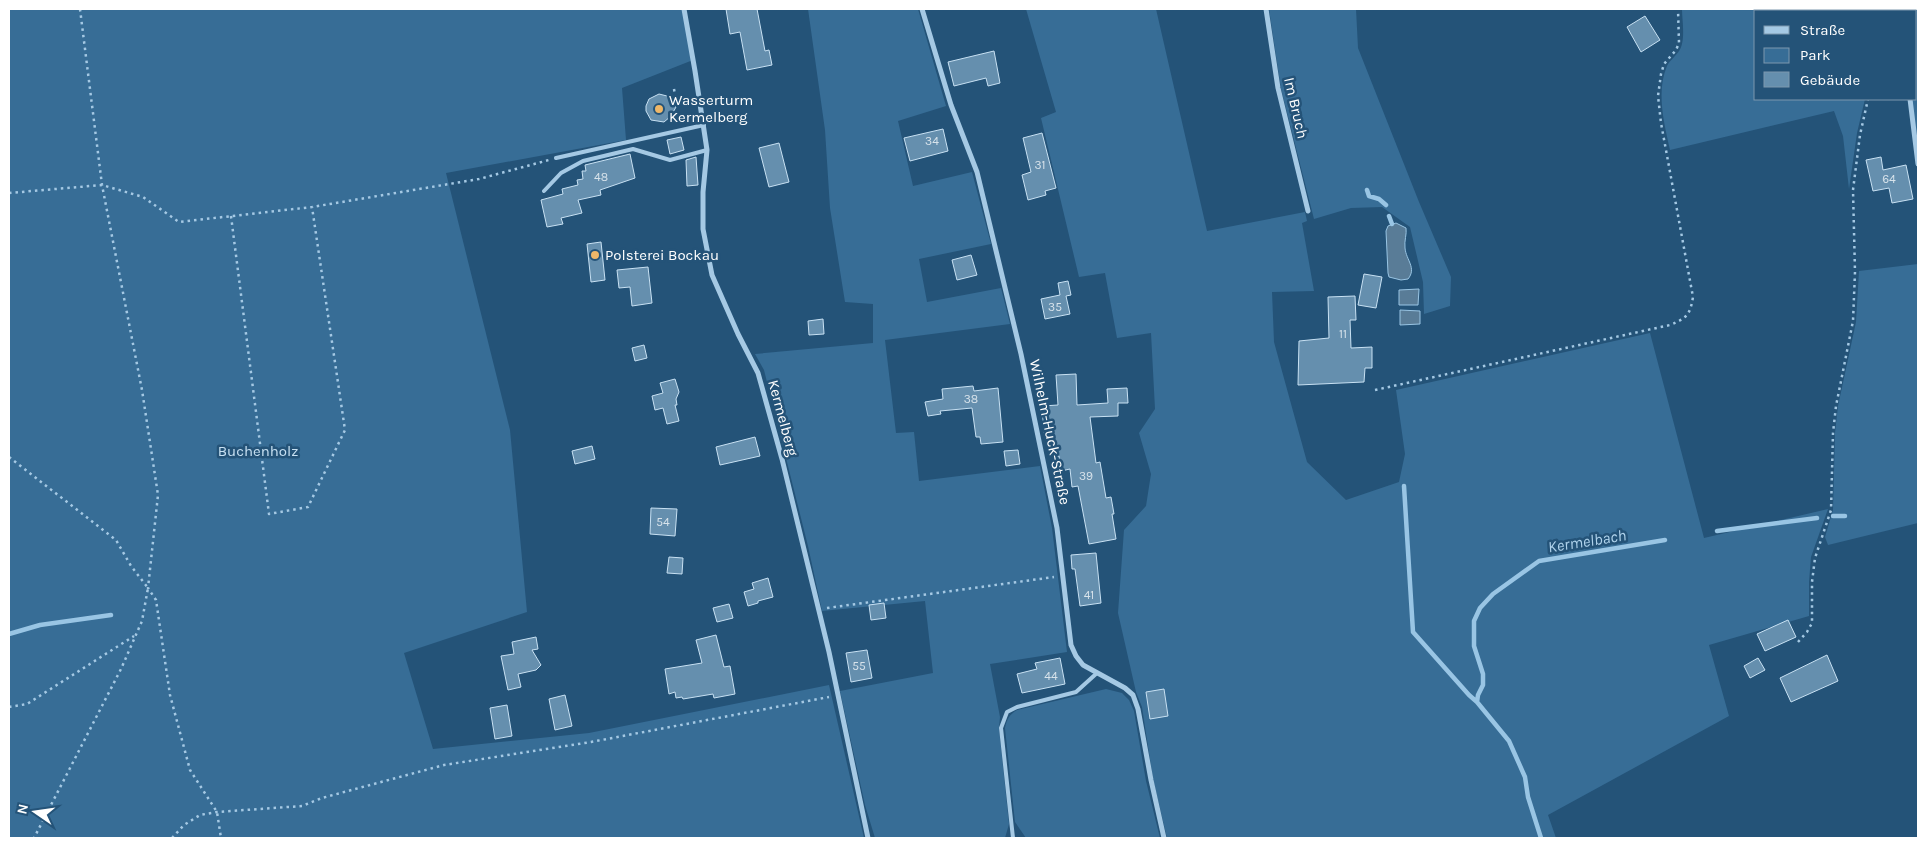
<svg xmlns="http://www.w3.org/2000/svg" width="1927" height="847" viewBox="0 0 1927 847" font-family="Karla,sans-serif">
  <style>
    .green { fill: #376d96 }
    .water { fill: #597c97; stroke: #99c5e4 }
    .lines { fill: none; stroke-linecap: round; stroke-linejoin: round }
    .stream { stroke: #99c5e4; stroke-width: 4.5 }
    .building { fill: #658fae; stroke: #c8e1f3 }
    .path { stroke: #a5c9e4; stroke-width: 2.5; stroke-dasharray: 2.5 4; stroke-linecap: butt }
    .service { stroke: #a5c9e4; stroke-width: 4 }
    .minor { stroke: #a5c9e4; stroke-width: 5 }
    .poi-dot { fill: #eeb769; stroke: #245378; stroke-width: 2 }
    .labels { text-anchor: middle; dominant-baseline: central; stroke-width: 5; stroke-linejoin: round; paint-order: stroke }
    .number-label { font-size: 12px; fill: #d8e3eb }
    .poi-label { font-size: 15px; fill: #fff; stroke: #245378; text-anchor: start }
    .street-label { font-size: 15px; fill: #fff; stroke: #245378 }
    .park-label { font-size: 15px; fill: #c8e1f3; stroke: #245378 }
    .water-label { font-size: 16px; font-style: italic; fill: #b0d3ec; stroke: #245378 }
  </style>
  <rect width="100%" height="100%" fill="#245378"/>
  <path class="green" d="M9,9H682L693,60L622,88L626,140L446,173L510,430L527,612L404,653L433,749L589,733L829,685L864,838H9Z
    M808,9H918L946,106L898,121L913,186L972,172L991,244L919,259L927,302L1001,288L1010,324L885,340L896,433L914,432L919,481L1040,466L1052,528L1067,652L990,664L1000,717L999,728L1009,824L1005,838H875L865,805L840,691L933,673L925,601L822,611L808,546L764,370L755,354L873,343V304L845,302L830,208L825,130Z
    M1026,9H1156L1207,231L1305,212L1307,221L1302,223L1314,291L1272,292L1274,342L1307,462L1346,500L1399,482L1405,454L1396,390L1650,333L1704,538L1828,509L1811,557L1809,582V616L1709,645L1729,716L1548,815L1556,838H1167L1153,779L1142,707L1136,692L1118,613L1124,530L1146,506L1151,474L1139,433L1155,409L1151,333L1117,338L1105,273L1079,277L1041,118L1056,112Z
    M1269,9H1356L1358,48L1419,202L1451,277L1450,306L1424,314L1423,282L1410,227L1382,207L1351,208L1314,219L1281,89Z
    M1682,9H1811L1821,11H1756V99H1865L1857,133L1849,189L1843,136L1834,111L1670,150C1664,123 1656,92 1667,66C1670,60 1676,56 1679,51C1686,41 1682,20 1682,9Z
    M1885,9H1918V145L1911,99H1916V11H1886Z
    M1918,264V523L1828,545L1825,537L1833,510L1835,433L1838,406L1856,322L1859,271Z
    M1106,689L1122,693L1129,700L1134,711L1146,781L1160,838H1026L1015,822L1005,728C1007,719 1009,715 1017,710Z"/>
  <path class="water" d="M1396,223L1406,228C1407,234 1404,241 1405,248C1406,260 1417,268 1408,279L1401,280L1389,277L1388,273L1386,231L1388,226Z
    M1419,289L1418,305H1399V290Z
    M1400,310L1420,311V324L1400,325Z"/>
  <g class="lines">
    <path class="stream" d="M1367,190L1369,196L1379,199L1386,205
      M1389,216L1392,224
      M1404,486L1413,632L1469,695L1477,702
      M1833,516H1845
      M1717,531L1817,518
      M9,634L40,625L111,615
      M1541,838L1528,797L1525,777L1509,741L1477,702L1478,695L1483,685V674L1474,646V621L1480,608L1493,594L1539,561L1665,540"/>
  </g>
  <path class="building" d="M726,9H757L765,51L769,50L772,65L747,70L740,32L730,34Z
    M1645,16L1660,40L1641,52L1627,27Z
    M994,51L1000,83L988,86L986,78L954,86L948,62Z
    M659,94L667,96L676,107L671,116L664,122L651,120L646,111V106L649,99Z
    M943,129L948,151L910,161L904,138Z
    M1042,133L1056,188L1045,191L1046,195L1028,200L1022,175L1031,172L1023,138Z
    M681,137L684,150L670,154L667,140Z
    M779,143L789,182L769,187L759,148Z
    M630,154L635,178L600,190L601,195L578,200L582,213L561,218L563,224L547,227L541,200L563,194L562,189L578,185L577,180L583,179L582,171H586L585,165Z
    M696,157L698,185L687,186L686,160Z
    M1881,157L1883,170L1906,165L1913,199L1892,203L1889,188L1873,191L1866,160Z
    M601,242L605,280L591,282L587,244Z
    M971,255L977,275L957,280L952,260Z
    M648,267L652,303L632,306L630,287L619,288L617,270Z
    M1364,274L1382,277L1376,308L1358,305Z
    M1068,281L1071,295L1066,296L1070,314L1045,319L1041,299L1060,295L1058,283Z
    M1355,296L1356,320H1350L1351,348L1372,347V368H1365L1364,382L1298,385L1299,341L1329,338L1328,297Z
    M823,319L824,334L809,335L808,321Z
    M644,345L647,358L635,361L632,348Z
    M1076,374L1077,405L1108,403L1107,389L1127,388L1128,403H1118V416L1090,417L1096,463L1100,462L1106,498L1111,497L1114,514H1112L1116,539L1089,544L1078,486L1072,487L1070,469L1061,471L1059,456L1053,457L1050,433H1044L1042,406L1058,405L1056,375Z
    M675,379L679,392L676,399L677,405H675L679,421L667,424L663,408L655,410L652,396L663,393L660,383Z
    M973,386L974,391L998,388L1003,442L981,444L980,437H976L972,408L940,411L941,414L928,416L925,402L943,399L942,389Z
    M755,437L760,456L720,465L716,447Z
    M592,446L595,459L575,464L572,451Z
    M1018,450L1020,464L1006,466L1004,451Z
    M651,508L677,509L675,536L650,534Z
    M1096,553L1101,603L1080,606L1075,569H1072L1071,555Z
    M669,557L683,558L682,574L667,573Z
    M768,578L773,597L758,601V603L748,606L744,592L754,589L752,583Z
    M884,603L886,618L871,620L869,605Z
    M729,604L733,618L717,622L713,608Z
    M1788,620L1796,637L1765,651L1757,634Z
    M716,635L724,667L730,666L735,694L714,698L713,694L683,699L682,697L676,698L675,692L669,694L665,669L702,663L696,640Z
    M536,637L538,649L532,650L541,665L536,670L518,674L521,687L508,690L501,656L514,654L512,642Z
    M867,650L872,678L851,682L846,653Z
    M1827,655L1838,681L1791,702L1780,678Z
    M1060,658L1065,684L1022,693L1017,674L1037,669L1035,663Z
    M1758,658L1765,670L1750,678L1744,666Z
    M1164,689L1168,716L1150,719L1146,692Z
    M565,695L572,726L555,730L549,699Z
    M507,705L512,736L495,739L490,708Z"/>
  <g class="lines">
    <path class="path" d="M80,9L102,185L142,390L158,495L148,588L156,600L170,695L190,770L217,812L221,838
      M674,89L676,101
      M9,193L102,185L143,197L179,222L312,207L479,179L549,160
      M231,216L269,514L308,507L345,430L312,207
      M1375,390L1670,325C1687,318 1690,315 1693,297L1661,123L1658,96L1661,74L1664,64L1676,50L1679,43L1678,9
      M9,457L116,540L131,566L148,588L142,621L121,669L34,838
      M827,608L1054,577
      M1798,642L1807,632L1812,623V582L1815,558L1831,510L1833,433L1836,406L1853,321L1855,272L1853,190L1860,135L1868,99
      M9,707L27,704L134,636
      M172,838L184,825L200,815L217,812L302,806L322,798L444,765L591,742L829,697"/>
    <path class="service" d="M556,158L704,125
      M544,191L561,173L583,161L633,149L670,160L707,150
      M1013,838L1001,728L1007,712L1017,707L1076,692L1097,673"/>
    <path class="minor" d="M684,9L695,71L707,150L703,192V229L712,275L738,334L758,373L782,459L829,652L868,838
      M922,9L951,105L977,172L1021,354L1057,528L1071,645L1076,656L1083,665L1125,688L1133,695L1138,709L1151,780L1164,838
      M1266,9L1278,88L1308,211
      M1882,9L1883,11
      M1910,99L1918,164"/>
  </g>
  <g class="poi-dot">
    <circle cx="659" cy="109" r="5"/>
    <circle cx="595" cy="255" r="5"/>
  </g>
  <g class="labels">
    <g class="number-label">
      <text x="932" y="141">34</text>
      <text x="1040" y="165">31</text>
      <text x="601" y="177">48</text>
      <text x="1889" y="179">64</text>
      <text x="1055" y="307">35</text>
      <text x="1343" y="334">11</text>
      <text x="971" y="399">38</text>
      <text x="1086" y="476">39</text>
      <text x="663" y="522">54</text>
      <text x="1089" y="595">41</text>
      <text x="859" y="666">55</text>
      <text x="1051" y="676">44</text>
    </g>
    <g class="poi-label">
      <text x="669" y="100">Wasserturm<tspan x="669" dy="17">Kermelberg</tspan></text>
      <text x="605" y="255">Polsterei Bockau</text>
    </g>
    <g class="street-label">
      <text transform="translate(1296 108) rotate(77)">Im Bruch</text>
      <text transform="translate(783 418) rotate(75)">Kermelberg</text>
      <text transform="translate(1050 432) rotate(78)">Wilhelm-Huck-Straße</text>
    </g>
    <g class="park-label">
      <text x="258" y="451">Buchenholz</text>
    </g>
    <g class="water-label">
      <text transform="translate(1587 541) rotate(-9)">Kermelbach</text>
    </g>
  </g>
  <rect width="1927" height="847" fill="none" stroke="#ffffff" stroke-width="20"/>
  <rect x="1754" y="10" width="162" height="90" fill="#245378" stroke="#7c98ae"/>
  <rect x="1764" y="26" width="25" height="8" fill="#a5c9e4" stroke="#7c98ae"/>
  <text x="1800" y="35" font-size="15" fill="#ffffff">Straße</text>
  <rect x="1764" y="48" width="25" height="15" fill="#376d96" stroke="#7c98ae"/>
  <text x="1800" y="60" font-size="15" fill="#ffffff">Park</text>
  <rect x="1764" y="72" width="25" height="15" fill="#658fae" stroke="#7c98ae"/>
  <text x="1800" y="85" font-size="15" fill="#ffffff">Gebäude</text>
  <g transform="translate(35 812) rotate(283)" stroke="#245378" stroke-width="4" paint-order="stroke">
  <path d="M0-4L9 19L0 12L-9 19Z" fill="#ffffff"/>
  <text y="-8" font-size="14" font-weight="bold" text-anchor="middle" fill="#ffffff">N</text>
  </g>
</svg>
